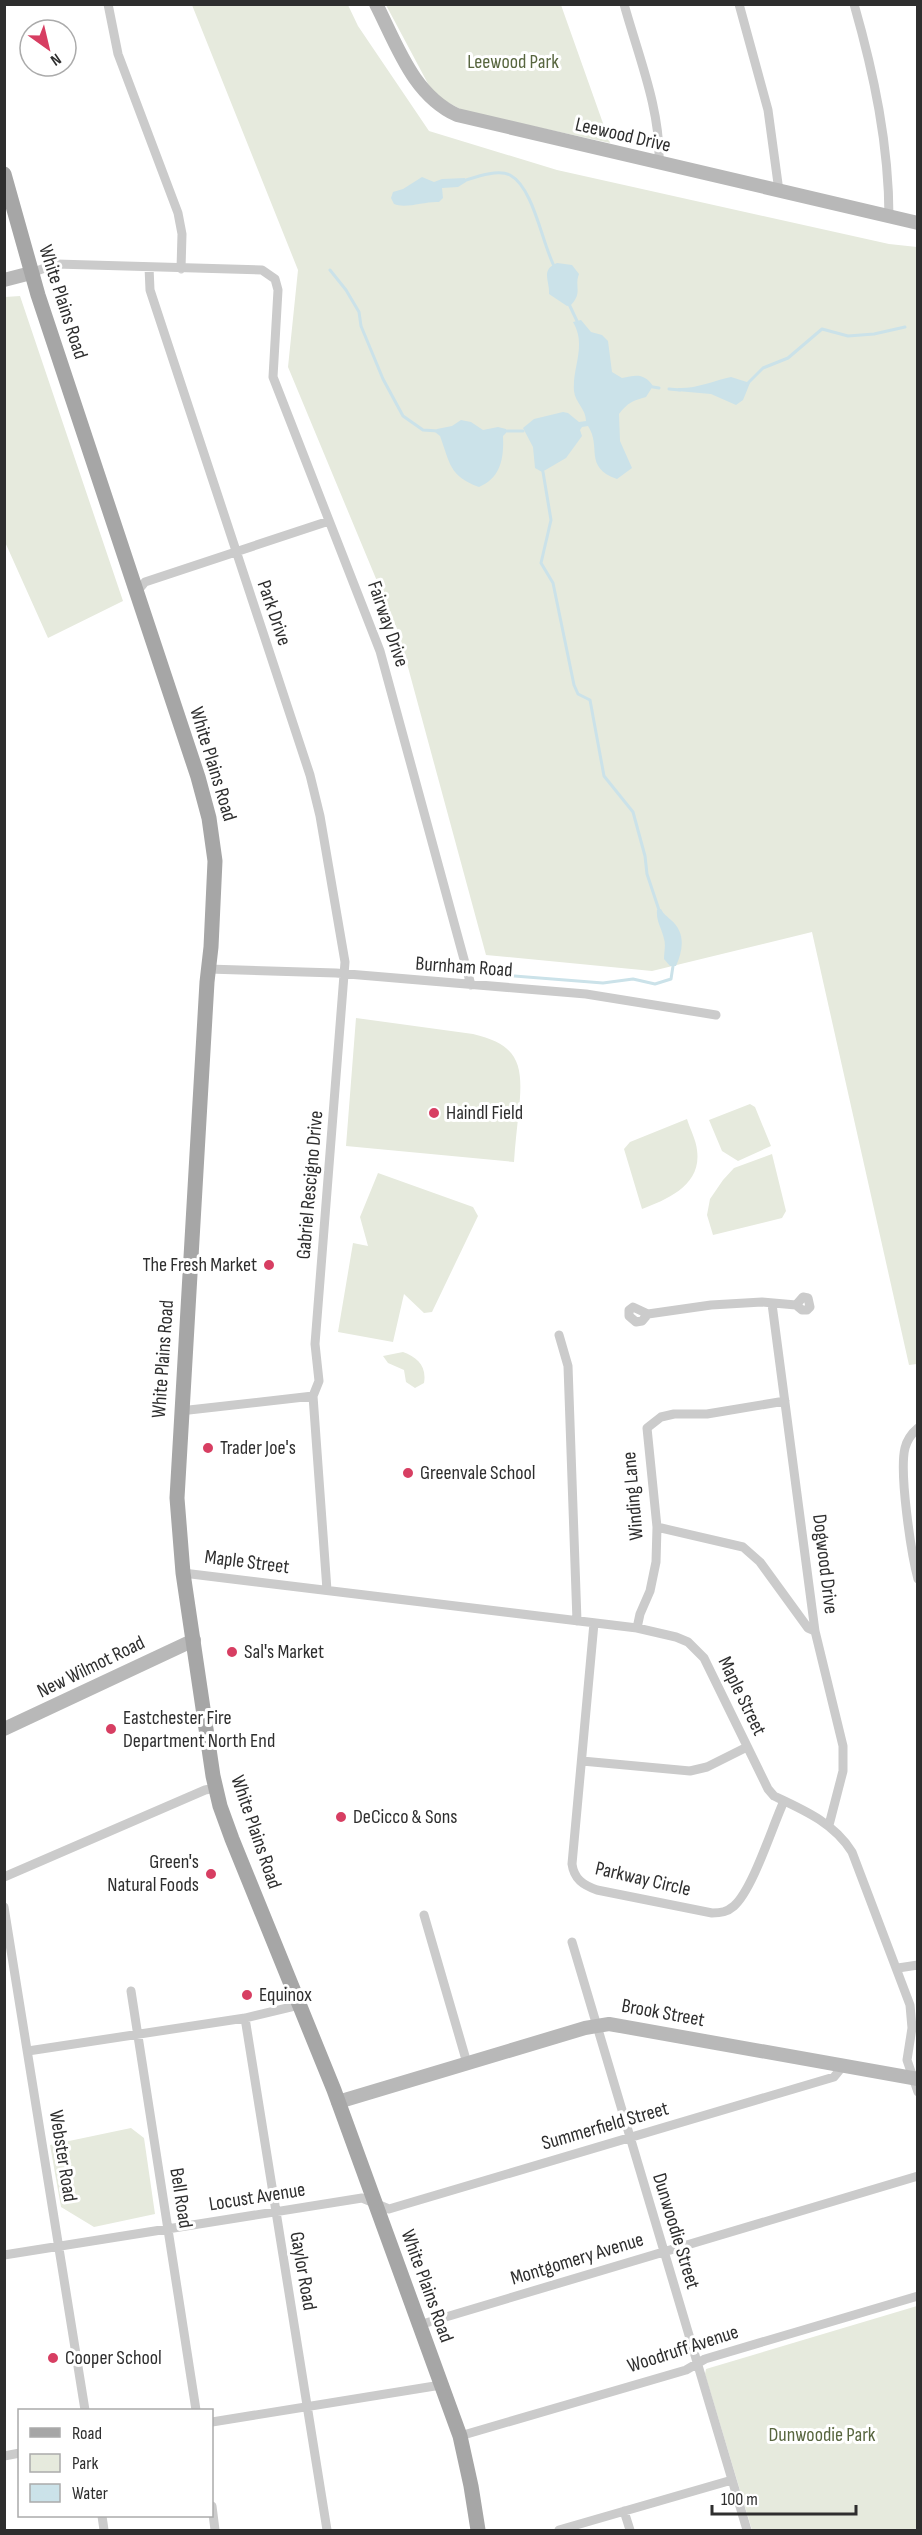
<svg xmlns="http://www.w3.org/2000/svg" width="922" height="2535" viewBox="0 0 922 2535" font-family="'Sofia Sans Condensed',sans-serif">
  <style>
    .green { fill: #e6eadd }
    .water { fill: #cbe2e9 }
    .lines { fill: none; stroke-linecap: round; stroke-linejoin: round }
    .stream { stroke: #cbe2e9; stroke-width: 3 }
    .street { stroke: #cbcbcb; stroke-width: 9 }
    .secondary { stroke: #b8b8b8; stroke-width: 14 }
    .primary { stroke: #a6a6a6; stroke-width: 15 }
    .poi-dot { fill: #d73e62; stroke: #fff; stroke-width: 2 }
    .labels { text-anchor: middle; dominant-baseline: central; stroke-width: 6; stroke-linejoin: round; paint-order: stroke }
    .park-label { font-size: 20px; fill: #58663f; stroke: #fff }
    .street-label { font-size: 20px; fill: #2e2e2e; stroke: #fff }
    .poi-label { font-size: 20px; fill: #2e2e2e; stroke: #fff; text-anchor: start }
  </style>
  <rect width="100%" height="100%" fill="#fff"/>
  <path class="green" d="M192,5H348L358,26L429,131L557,170L889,244L917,247V1364L909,1365L812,932L652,971L486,955L399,634L288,367L298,270Z
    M386,5H561L610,143L464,111L434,95Z
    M20,296L123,601L48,638L5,542V297Z
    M356,1018L473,1034C521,1045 523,1067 519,1110C517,1128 515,1145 514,1162L346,1146Z
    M750,1104L755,1107L771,1146L738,1161L722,1151L709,1120Z
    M687,1119C690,1129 696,1140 697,1150C702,1185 668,1199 642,1209L624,1149L630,1142Z
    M772,1154L786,1211L782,1218L713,1235L707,1215L710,1199L723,1180L734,1168Z
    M378,1173L473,1207L478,1216L432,1312L424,1313L404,1294L393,1342L338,1332L353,1243L368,1246L360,1217Z
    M403,1352C417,1357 427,1366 424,1383L415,1388L406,1382L404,1370L388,1363L383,1356Z
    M131,2128L144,2138L155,2214L94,2227L61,2207L50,2145Z
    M917,2306V2530H752L705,2374L706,2369Z"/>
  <path class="water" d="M422,177L434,182L442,179L465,178L466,182L458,187L442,188L443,198L439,202C425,201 406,209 394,204L391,198L393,192L403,189Z
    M557,263L572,265L579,274C574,287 583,292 571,305L567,306L549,294C550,281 540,270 557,263Z
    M581,320L591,332L602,335L608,341L612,372L622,378C636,375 644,373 653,386L646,397C634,400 627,403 619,414L620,441L632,468L617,479C583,467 602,447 588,426L582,427L580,430L582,436L566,458L542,472L535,468L533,447L523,428L534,419L563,412L568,413L579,422L586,421C586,409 575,402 574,391C572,367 587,346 573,322Z
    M731,377L750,383L743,400L736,405L711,394L677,391L678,388C695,389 713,381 731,377Z
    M461,420L471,422L483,430L498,427L506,429V433L503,436C504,458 501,478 479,487C449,476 450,463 440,436L435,432L437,429L452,426Z
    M661,909C664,915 667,916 671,920C686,933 683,950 676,966H670L664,959C664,952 666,945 664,939C662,928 656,922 657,910Z"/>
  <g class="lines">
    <path class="stream" d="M463,181C476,177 497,169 510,175C534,188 542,244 555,268
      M330,270L346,290L359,312L361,326L383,379L403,416L423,430L438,431
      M568,302L577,321
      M747,384L763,368L788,358L822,329L848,336L874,334L905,327
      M653,387L659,388
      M669,389L680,390
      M506,431H523
      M543,472L551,520L541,563L553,583L574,685L578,694L590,700L604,776L633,812L645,856L647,874L659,910
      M477,973L603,983L633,979L655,984L671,979L673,966"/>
    <path class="street" d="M108,4L118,54L178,213L182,234L181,269
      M624,4C638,55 661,110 659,163
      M739,4L768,110L779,191
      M854,4C874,74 889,145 889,218
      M149,267L150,290L310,775L320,816L345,962L315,1344L319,1381L313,1396L327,1590
      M31,273L56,264L262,270L275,279L278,290L273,377L380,651L471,985
      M136,593L145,582L329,521
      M208,969L336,973L586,994L716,1015
      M772,1304L815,1631L843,1746V1771L829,1825
      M648,1314L642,1321L636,1322L629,1316V1310L633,1307L648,1314L711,1305L762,1302L796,1305L802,1310H807L810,1307L808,1298L803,1297L796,1305
      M559,1335L568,1366L577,1621
      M180,1411L313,1396
      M918,1428C911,1434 907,1440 905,1448C899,1472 911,1553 918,1579
      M657,1527L743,1547L760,1562L808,1628L815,1631
      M183,1573L637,1628L676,1637L688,1642L704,1658L768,1789L774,1796C804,1810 834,1823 852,1852L910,2005L912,2028L907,2060L918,2092
      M594,1623L572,1864C574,1879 583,1885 597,1890L712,1913C721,1913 727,1912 734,1906C753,1889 772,1827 784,1801
      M637,1628L640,1614L650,1591L656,1562L657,1527L647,1428L661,1417L674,1414H707L785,1401
      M582,1761L690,1771L707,1767L747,1747
      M4,1877L205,1790L215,1788
      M4,1907L85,2410
      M424,1915L467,2063
      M572,1942L747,2530
      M898,1968L918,1965
      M131,1991L196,2410
      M245,2018L327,2530
      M28,2051L245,2018L299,2005
      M4,2255L362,2198L389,2209L834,2077L843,2066
      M419,2325L918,2176
      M212,2422L441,2385
      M460,2436L686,2370L705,2359L918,2296
      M4,2456L20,2453
      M212,2506L215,2530
      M624,2511L630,2530
      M102,2516L104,2530
      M559,2530L732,2480"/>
    <path class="secondary" d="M376,4C397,45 413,95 457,115L918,223
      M4,280L31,273
      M4,1729L194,1640
      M338,2102L585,2028L609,2024L918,2079"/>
    <path class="primary" d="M4,174L38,295L198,777L209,818L215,861L211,947L207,982L177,1498L183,1573L213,1776L220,1806L232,1839L334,2090L460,2436L471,2486L478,2530"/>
  </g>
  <g class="poi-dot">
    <circle cx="434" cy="1113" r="6"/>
    <circle cx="269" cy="1265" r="6"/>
    <circle cx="208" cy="1448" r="6"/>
    <circle cx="408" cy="1473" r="6"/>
    <circle cx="232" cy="1652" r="6"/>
    <circle cx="111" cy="1729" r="6"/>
    <circle cx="341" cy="1817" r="6"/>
    <circle cx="211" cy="1874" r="6"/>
    <circle cx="247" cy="1995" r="6"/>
    <circle cx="53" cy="2358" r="6"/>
  </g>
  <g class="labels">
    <g class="park-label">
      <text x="513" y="62">Leewood Park</text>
      <text x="822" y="2435">Dunwoodie Park</text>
    </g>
    <g class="street-label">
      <text transform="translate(623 135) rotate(13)">Leewood Drive</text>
      <text transform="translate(63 302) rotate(72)">White Plains Road</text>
      <text transform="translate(274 613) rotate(71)">Park Drive</text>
      <text transform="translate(388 624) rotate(71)">Fairway Drive</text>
      <text transform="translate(213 764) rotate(73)">White Plains Road</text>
      <text transform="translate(464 967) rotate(4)">Burnham Road</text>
      <text transform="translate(310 1185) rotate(-85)">Gabriel Rescigno Drive</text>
      <text transform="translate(163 1359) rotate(-86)">White Plains Road</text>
      <text transform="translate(633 1496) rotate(-95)">Winding Lane</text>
      <text transform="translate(247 1562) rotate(7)">Maple Street</text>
      <text transform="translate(825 1564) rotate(83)">Dogwood Drive</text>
      <text transform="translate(91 1667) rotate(-26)">New Wilmot Road</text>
      <text transform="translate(742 1696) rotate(64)">Maple Street</text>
      <text transform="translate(256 1832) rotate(71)">White Plains Road</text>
      <text transform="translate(643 1879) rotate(13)">Parkway Circle</text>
      <text transform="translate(663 2013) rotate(10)">Brook Street</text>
      <text transform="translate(605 2126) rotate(-16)">Summerfield Street</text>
      <text transform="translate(63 2156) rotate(81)">Webster Road</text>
      <text transform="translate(257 2197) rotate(-9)">Locust Avenue</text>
      <text transform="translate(181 2198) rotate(81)">Bell Road</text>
      <text transform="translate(676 2231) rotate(73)">Dunwoodie Street</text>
      <text transform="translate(577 2259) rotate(-17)">Montgomery Avenue</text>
      <text transform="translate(303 2271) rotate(80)">Gaylor Road</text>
      <text transform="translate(427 2286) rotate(70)">White Plains Road</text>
      <text transform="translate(683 2349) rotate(-18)">Woodruff Avenue</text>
    </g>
    <g class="poi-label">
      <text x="446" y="1113">Haindl Field</text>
      <text x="257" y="1265" text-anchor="end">The Fresh Market</text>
      <text x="220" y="1448">Trader Joe's</text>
      <text x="420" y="1473">Greenvale School</text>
      <text x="244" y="1652">Sal's Market</text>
      <text x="123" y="1718">Eastchester Fire<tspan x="123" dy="23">Department North End</tspan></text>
      <text x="353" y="1817">DeCicco &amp; Sons</text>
      <text x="199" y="1862" text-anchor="end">Green's<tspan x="199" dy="23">Natural Foods</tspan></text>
      <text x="259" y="1995">Equinox</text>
      <text x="65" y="2358">Cooper School</text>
    </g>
  </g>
  <rect width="922" height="2535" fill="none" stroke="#2e2e2e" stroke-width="12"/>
  <rect x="18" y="2409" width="195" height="108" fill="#ffffff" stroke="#ababab" stroke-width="1.5"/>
  <rect x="30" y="2428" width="30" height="9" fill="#a6a6a6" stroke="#ababab" stroke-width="1.5"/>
  <text x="72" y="2439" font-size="18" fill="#2e2e2e">Road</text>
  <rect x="30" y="2454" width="30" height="18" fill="#e6eadd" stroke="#ababab" stroke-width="1.5"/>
  <text x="72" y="2469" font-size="18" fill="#2e2e2e">Park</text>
  <rect x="30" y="2484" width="30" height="18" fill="#cbe2e9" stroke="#ababab" stroke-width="1.5"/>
  <text x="72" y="2499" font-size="18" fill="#2e2e2e">Water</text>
  <g transform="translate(48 48) rotate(146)"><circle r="28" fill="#ffffff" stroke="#ababab" stroke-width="1.5"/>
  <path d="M0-4.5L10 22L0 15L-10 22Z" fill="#d73e62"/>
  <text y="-9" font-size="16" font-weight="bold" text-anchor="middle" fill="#2e2e2e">N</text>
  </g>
  <path d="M712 2505v9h144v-9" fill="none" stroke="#2e2e2e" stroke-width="3"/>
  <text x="721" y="2505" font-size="18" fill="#2e2e2e" stroke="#ffffff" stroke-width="4.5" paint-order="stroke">100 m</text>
</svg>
